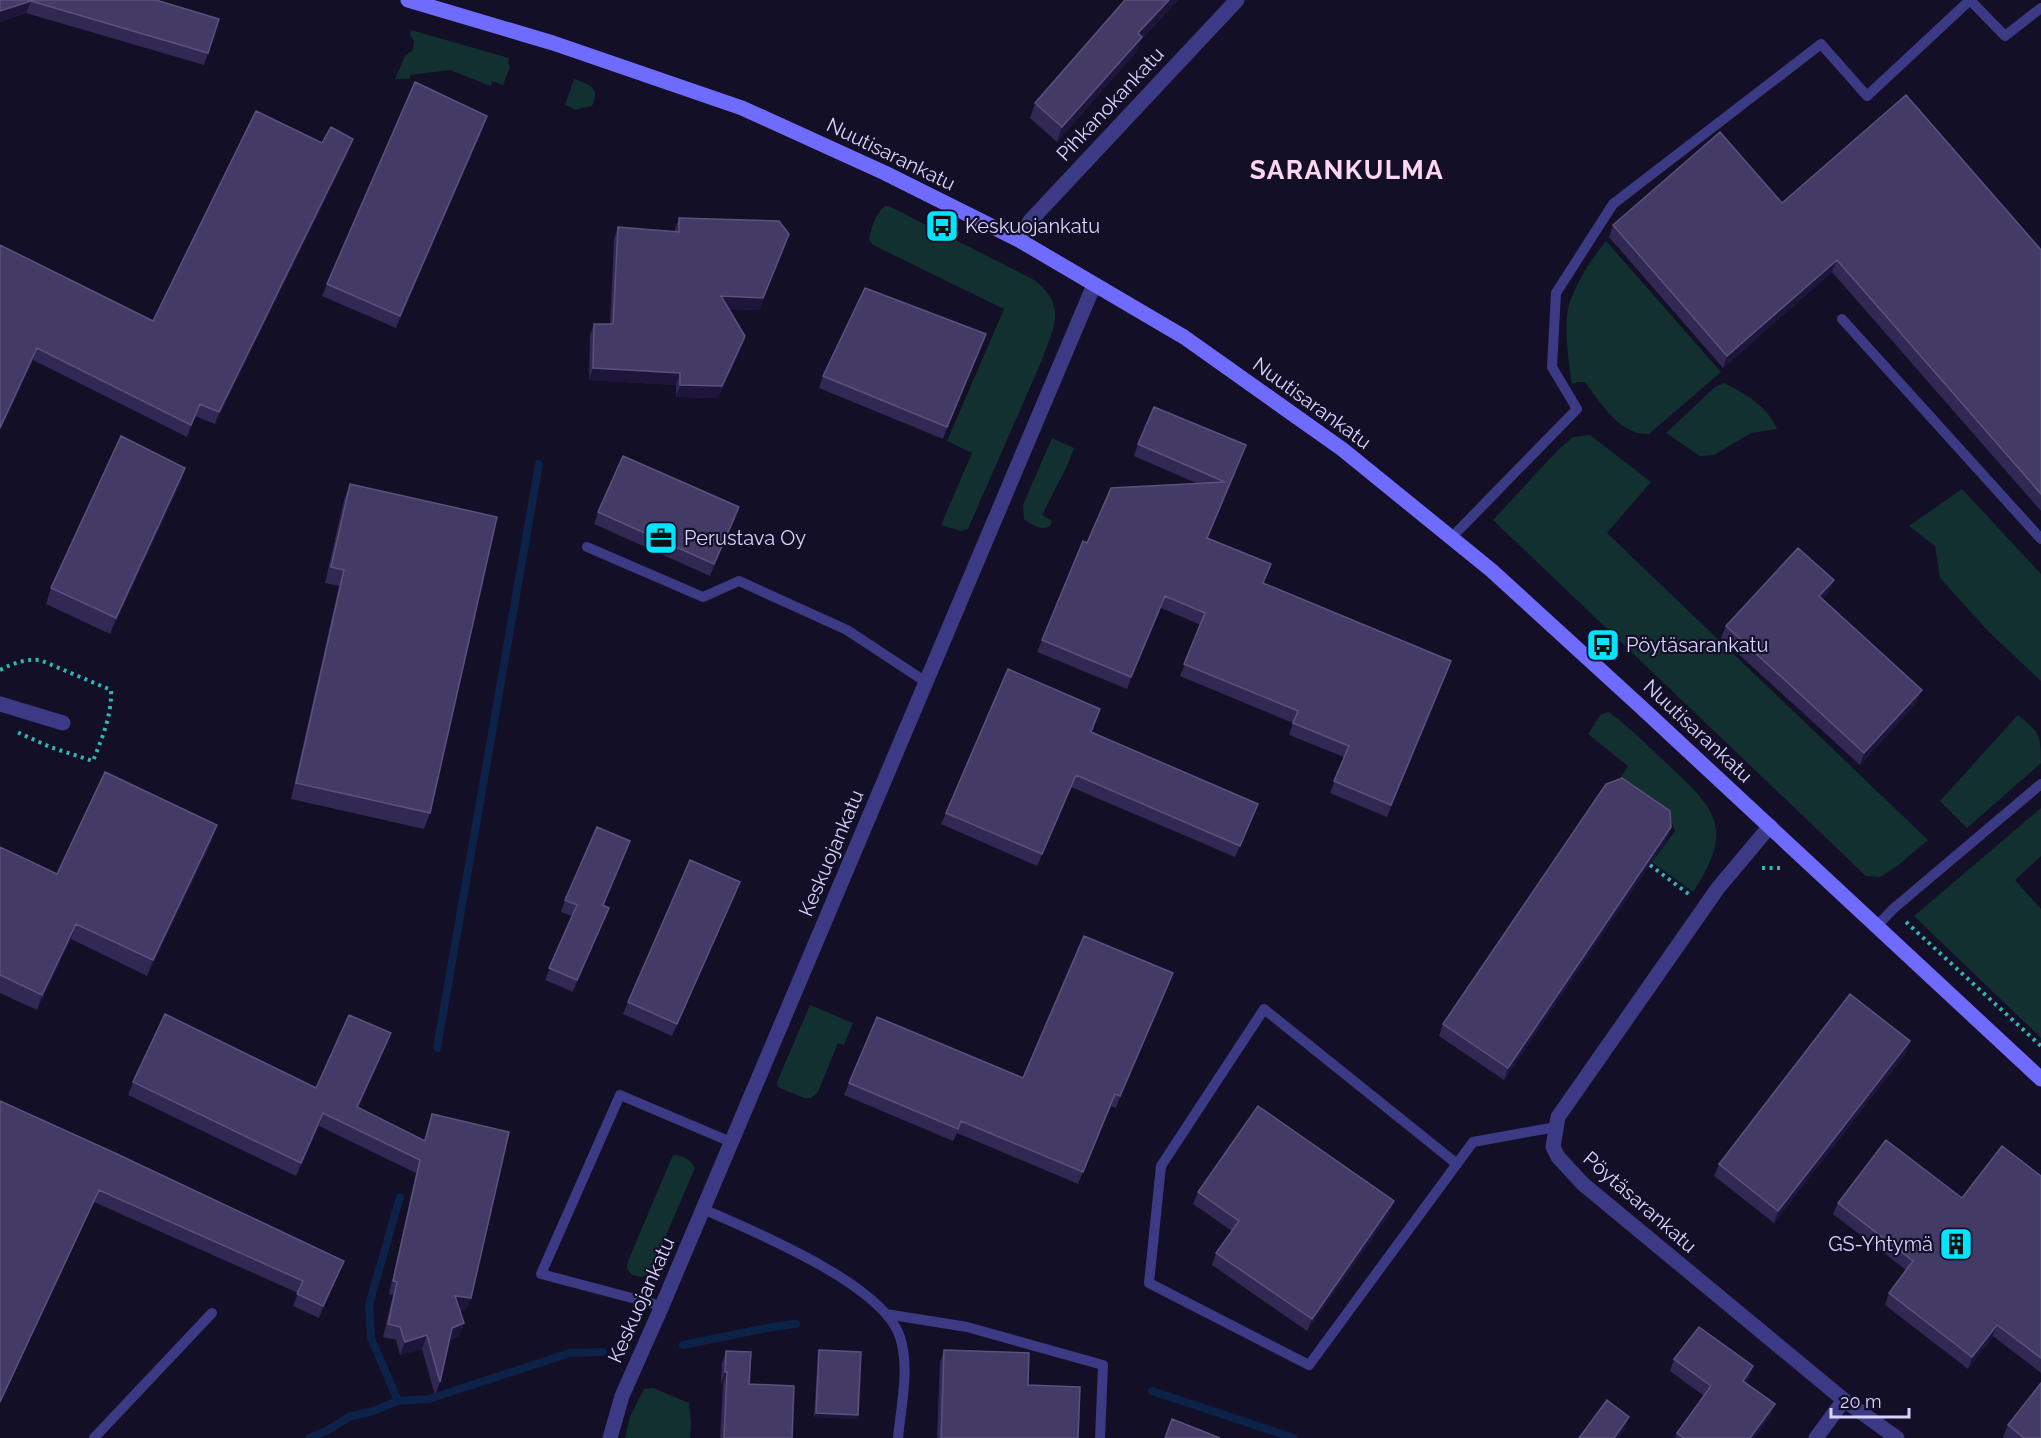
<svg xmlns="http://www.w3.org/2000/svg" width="2041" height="1438" viewBox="0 0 2041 1438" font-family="Raleway,sans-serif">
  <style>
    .green { fill: #12302f }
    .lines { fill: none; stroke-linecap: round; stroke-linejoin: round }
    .stream { stroke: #0c2248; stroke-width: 8 }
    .path { stroke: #2fb8b0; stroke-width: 4; stroke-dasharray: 3 4.5; stroke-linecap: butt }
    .lane { stroke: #3d3a85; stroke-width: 10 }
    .street { stroke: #3d3a85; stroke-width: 15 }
    .secondary { stroke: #6f6bff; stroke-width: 15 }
    .wall { fill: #312854 }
    .shaded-wall { fill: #1d163a }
    .building { fill: #433a66; stroke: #5a527e; stroke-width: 1.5 }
    .labels { text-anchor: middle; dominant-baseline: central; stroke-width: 4.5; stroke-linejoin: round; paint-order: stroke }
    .street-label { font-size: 20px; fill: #d9d4ff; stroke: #130f26 }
    .poi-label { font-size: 20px; fill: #d9d4ff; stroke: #130f26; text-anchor: start }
    .district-label { font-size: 26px; font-weight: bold; letter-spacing: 1.5px; fill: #ffd6f0; stroke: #130f26 }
  </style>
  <rect width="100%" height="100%" fill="#130f26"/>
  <path class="green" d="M411,30L509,58L508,63L510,67L503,85L492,81L491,86L450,70L410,75V79H395L405,56L413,50L414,41L410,35Z
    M574,79C590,85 601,87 592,106L573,110V108L565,105Z
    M885,206H889L1036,281C1067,308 1054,326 1042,360L968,529L961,531L941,525L972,453L947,441L1004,309L873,245L869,239C871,228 876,213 885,206Z
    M1606,241L1721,372L1649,434C1619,435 1601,403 1585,382H1578L1572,384C1569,365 1563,324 1569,305C1576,282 1591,260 1606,241Z
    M1724,383C1745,393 1768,407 1777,429L1751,433L1714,455L1700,456L1666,433L1715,387Z
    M1590,435L1651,482L1607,533L1928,840L1896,867L1880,877L1866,876L1493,520L1557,451L1573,437Z
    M1052,438L1074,448L1067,466L1042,515L1052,521L1050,526C1041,531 1032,525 1024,519L1023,505Z
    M1962,489L2041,574V681L1989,632L1940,578L1935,546L1909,526Z
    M1609,712C1628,726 1646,744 1664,761C1714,808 1737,826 1693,892L1652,862L1675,831L1670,818L1617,783L1628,766L1588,734L1601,714Z
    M2018,715C2040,733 2041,735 2041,763L1967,828L1940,801Z
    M2041,808V856L2015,880L2041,909V1038L1914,916Z
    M810,1005L853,1023L844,1045L838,1043L818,1092L811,1098H804L778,1087L777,1082Z
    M673,1155C683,1155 690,1159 695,1168L650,1273L642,1277L632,1275L627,1269L628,1261Z
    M653,1388L689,1403L691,1423L690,1438H625L630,1417L644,1389Z"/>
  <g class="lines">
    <path class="stream" d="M437,1048L539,464
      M683,1345L772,1327L796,1324
      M1152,1391L1294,1438
      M398,1401L371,1338L369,1305L400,1197
      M310,1438L328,1430L349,1417L373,1411L398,1401L429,1399L570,1353L603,1352"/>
    <path class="path" d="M0,670C14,663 24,659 40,660L111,690C112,715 102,738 93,761L50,747L17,732
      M1650,865L1690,895
      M1762,868H1784
      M1906,922L2041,1046"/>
    <path class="lane" d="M1970,0L2005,36L2041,8
      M1842,319L2041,539
      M1451,538L1577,409L1552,367L1556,293L1613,204L1821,44L1867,96L1970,0
      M587,547L703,597L739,581L847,630L926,682
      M1877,926L1893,909L2041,784
      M1457,1164L1264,1009L1161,1166L1149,1283L1309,1365L1473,1142L1556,1127
      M703,1209C753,1231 883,1284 900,1337C910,1368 901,1406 898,1438
      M662,1306L541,1274L620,1095L731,1142
      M886,1314L967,1327L1103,1365L1100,1438
      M94,1438L212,1313"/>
    <path class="street" d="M1019,240L1030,221L1237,0
      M0,704L63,723
      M1770,826L1718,888L1558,1117L1553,1147L1558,1157L1583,1184L1844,1400L1897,1438
      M610,1438L622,1396L662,1306L1094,285
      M1816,1438L1844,1400"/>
    <path class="secondary" d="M408,0L553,43L742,108L885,173L1019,240L1184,337L1342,449L1491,570L1641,707L2041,1079"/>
  </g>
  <path class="wall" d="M0,0H156L208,53L204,65L26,13L0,22Z
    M1125,0H1178L1141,40L1136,52L1057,142L1030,118L1035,103Z
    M483,128L396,328L322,296L327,284Z
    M322,143L349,151L215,424L195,416L187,437L33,360L0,431V245L153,321Z
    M1782,203L2041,250V511L1832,272L1723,368L1609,237L1613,225Z
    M679,218L785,246L759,310L728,309L745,336L741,348L718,398L676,397V385L589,380L590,335L594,324H610L614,239L618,227L674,232Z
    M986,334L943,439L819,388L823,376Z
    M1138,444L1242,457L1208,538L1264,583L1447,673L1387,817L1330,793L1344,757L1289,735L1293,723L1180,676L1201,625L1161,608L1127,689L1037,652L1042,640L1087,543L1196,483L1134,456Z
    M185,468L180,484L110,634L46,604L51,588Z
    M350,484L430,813L424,829L291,799L339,586L325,583L344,500Z
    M598,512L735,519L710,576L594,524Z
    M1834,580L1829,592L1823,599L1917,702L1860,765L1721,638L1726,626Z
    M1100,709L1091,732L1253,816L1235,857L1071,787L1037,866L941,824L946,813Z
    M1667,839L1504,1080L1439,1036L1443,1024Z
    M212,841L147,976L71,939L37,1010L0,993V847L57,874Z
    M630,841L603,905L609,908L604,919L573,992L545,980L572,916L561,912L565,900Z
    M740,882L735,894L672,1036L623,1014L628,1002Z
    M1173,973L1116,1108L1111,1106L1078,1184L957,1133L953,1141L844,1095L849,1083L1023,1078Z
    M391,1033L386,1046L358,1108L424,1141L432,1114L466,1311L460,1310L464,1323L459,1336L449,1340L440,1382L435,1395L422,1349L400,1355L396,1340L383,1337L393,1295L389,1294L416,1173L319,1126L296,1176L128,1095L133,1082L316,1088Z
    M1906,1053L1774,1223L1714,1176L1719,1164Z
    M0,1101L344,1261L339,1273L319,1318L293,1306L298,1293L94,1202Z
    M2041,1176V1373L1993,1336L1968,1369L1885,1305L1889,1293L1906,1270L1833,1214L1838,1203L1962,1198Z
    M1198,1192L1390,1213L1307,1331L1212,1265L1216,1253L1232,1231L1193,1204Z
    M819,1350L857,1419L814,1417L818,1354Z
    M944,1350L1028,1385L1078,1438H937L940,1362Z
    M726,1351L749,1384L792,1438H720L723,1384H721L722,1363Z
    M1674,1359L1753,1366L1749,1378L1746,1383L1775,1404L1770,1416L1754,1438H1675L1677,1433L1704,1396L1670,1371Z
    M2008,1425L2041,1438H2005L2003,1437Z"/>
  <path class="shaded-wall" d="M1169,0H1178L1141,40L1136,52L1057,142L1062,127L1138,33Z
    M31,1L26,13L0,22V11Z
    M487,116L483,128L396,328L400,316Z
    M353,139L349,151L215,424L219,412Z
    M789,234L759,310L716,308L721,296Z
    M1837,260L1832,272L1723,368L1727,356Z
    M986,334L982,346L943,439L947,427Z
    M745,336L741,348L718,398L676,397L680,385Z
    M37,348L33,360L0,431V428Z
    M593,368L680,373L676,385L589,380Z
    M1246,445L1242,457L1203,550L1207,538Z
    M185,468L180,484L110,634L116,618Z
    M739,507L735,519L710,576L714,564Z
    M1834,580L1829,592L1815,608L1819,596Z
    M1165,596L1161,608L1127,689L1131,677Z
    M1451,661L1447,673L1387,817L1391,805Z
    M1922,690L1917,702L1860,765L1864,753Z
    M217,825L212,841L147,976L153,960Z
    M1671,827L1667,839L1504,1080L1508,1068Z
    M630,841L626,853L598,917L603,905Z
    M740,882L735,894L672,1036L677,1024Z
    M609,908L604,919L573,992L577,980Z
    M76,924L71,939L37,1010L42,995Z
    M1173,973L1169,985L1116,1108L1120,1096Z
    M391,1033L386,1046L352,1120L357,1107Z
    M1910,1041L1906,1053L1774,1223L1778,1211Z
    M1115,1094L1111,1106L1078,1184L1083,1172Z
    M323,1113L319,1126L296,1176L301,1163Z
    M99,1190L94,1202L0,1404V1402Z
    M1394,1201L1390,1213L1307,1331L1312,1319Z
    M344,1261L339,1273L319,1318L323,1306Z
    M455,1296L471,1298L466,1311L451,1309Z
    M464,1323L459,1336L447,1341L452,1328Z
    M1997,1325L1993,1336L1968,1369L1972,1357Z
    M427,1335L422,1349L400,1355L405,1342Z
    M1753,1366L1749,1378L1738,1393L1743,1381Z
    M725,1372H727L723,1384H721Z
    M1775,1404L1770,1416L1754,1438H1750Z
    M816,1413L858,1415L857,1419L814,1417Z
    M1629,1417L1625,1429L1618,1438H1614Z"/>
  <path class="building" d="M0,0H156L219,19L208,53L31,1L0,11Z
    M1125,0H1169L1138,33L1142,37L1062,127L1035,103Z
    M415,82L487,116L400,316L327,284Z
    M1906,95L2041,250V494L1837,260L1727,356L1613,225L1720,132L1782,203Z
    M256,111L322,143L331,127L353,139L219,412L200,404L191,425L37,348L0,428V245L153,321Z
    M679,218L779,221L789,234L763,298L721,296L745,336L722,386L680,385V373L593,368L594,324H613L618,227L679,232Z
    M865,288L986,334L947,427L823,376Z
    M1154,407L1246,445L1207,538L1271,564L1263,583L1451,661L1391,805L1334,781L1349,746L1293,723L1298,711L1184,664L1205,613L1165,596L1131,677L1042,640L1083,541L1087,543L1111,488L1225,482L1138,444Z
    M121,436L185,468L116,618L51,588Z
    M623,456L739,507L714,564L598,512Z
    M350,484L497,517L430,813L296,783L344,570L331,567Z
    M1798,548L1834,580L1819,596L1922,690L1864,753L1726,626Z
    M1008,669L1100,709L1091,732L1258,804L1240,846L1076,775L1042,854L946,813Z
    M105,772L217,825L153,960L76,924L42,995L0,975V847L57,874Z
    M1622,778L1670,811L1671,827L1508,1068L1443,1024L1606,784Z
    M597,827L630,841L603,905L609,908L577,980L549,968L577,905L565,900Z
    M690,860L740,882L677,1024L628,1002Z
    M1084,936L1173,973L1120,1096L1115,1094L1083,1172L961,1121L958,1129L849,1083L877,1017L1023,1078Z
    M1850,994L1910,1041L1778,1211L1719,1164Z
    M165,1014L316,1088L349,1015L391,1033L357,1107L425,1141L432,1114L509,1132L471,1298L455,1296L464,1323L452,1328L440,1382L427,1335L405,1342L400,1327L388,1324L397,1282L393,1281L420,1160L323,1113L301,1163L133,1082Z
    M0,1101L117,1154L344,1261L323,1306L297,1294L303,1281L99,1190L0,1402Z
    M1258,1106L1394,1201L1312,1319L1216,1253L1239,1221L1198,1192Z
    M1886,1140L1962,1198L2002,1146L2041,1176V1358L1997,1325L1972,1357L1889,1293L1913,1261L1838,1203Z
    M1699,1327L1753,1366L1743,1381L1775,1404L1750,1438H1684L1677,1433L1711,1386L1674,1359Z
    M819,1350L861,1352L858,1415L816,1413Z
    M944,1350L1029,1353L1028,1385L1080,1387L1078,1438H941Z
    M726,1351L751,1352L749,1384L794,1386L792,1438H724L727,1372H725Z
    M2041,1383V1438H2024L2008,1425Z
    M1607,1400L1629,1417L1614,1438H1579Z
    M1172,1419L1220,1438H1165Z"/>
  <defs>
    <symbol id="bus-square" viewBox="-11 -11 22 22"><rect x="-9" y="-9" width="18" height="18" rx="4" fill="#00e5ff" stroke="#130f26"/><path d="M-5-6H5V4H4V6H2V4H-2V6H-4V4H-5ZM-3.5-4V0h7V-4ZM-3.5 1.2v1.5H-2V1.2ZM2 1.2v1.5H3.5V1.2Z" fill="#111"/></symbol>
    <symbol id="office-square" viewBox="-11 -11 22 22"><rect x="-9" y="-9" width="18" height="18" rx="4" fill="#00e5ff" stroke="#130f26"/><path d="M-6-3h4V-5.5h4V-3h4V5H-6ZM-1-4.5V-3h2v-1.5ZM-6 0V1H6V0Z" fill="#111"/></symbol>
    <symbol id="building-square" viewBox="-11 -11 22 22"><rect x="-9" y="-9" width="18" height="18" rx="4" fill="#00e5ff" stroke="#130f26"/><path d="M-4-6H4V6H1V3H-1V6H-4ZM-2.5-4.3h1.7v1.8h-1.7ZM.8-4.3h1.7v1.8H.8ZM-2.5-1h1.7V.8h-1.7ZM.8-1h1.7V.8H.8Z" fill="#111"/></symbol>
  </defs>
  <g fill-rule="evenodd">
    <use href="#bus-square" x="923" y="207" width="38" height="38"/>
    <use href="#office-square" x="642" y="519" width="38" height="38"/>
    <use href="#bus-square" x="1584" y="626" width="38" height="38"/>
    <use href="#building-square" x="1937" y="1225" width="38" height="38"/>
  </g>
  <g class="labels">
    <g class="street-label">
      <text transform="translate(1110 104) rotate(-47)">Pihkanokankatu</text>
      <text transform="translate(891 154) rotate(26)">Nuutisarankatu</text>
      <text transform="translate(1312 403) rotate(36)">Nuutisarankatu</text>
      <text transform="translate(1698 731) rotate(43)">Nuutisarankatu</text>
      <text transform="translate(831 853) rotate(-67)">Keskuojankatu</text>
      <text transform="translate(1640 1202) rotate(41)">Pöytäsarankatu</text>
      <text transform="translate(641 1300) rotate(-66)">Keskuojankatu</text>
    </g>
    <g class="poi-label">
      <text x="965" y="226">Keskuojankatu</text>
      <text x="684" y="538">Perustava Oy</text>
      <text x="1626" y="645">Pöytäsarankatu</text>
      <text x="1933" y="1244" text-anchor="end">GS-Yhtymä</text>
    </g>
    <g class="district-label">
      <text x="1347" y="170">SARANKULMA</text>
    </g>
  </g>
  <path d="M1831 1408v9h78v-9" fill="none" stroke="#d9d4ff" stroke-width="3"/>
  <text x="1840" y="1408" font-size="18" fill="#d9d4ff" stroke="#130f26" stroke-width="4.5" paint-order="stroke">20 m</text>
</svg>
